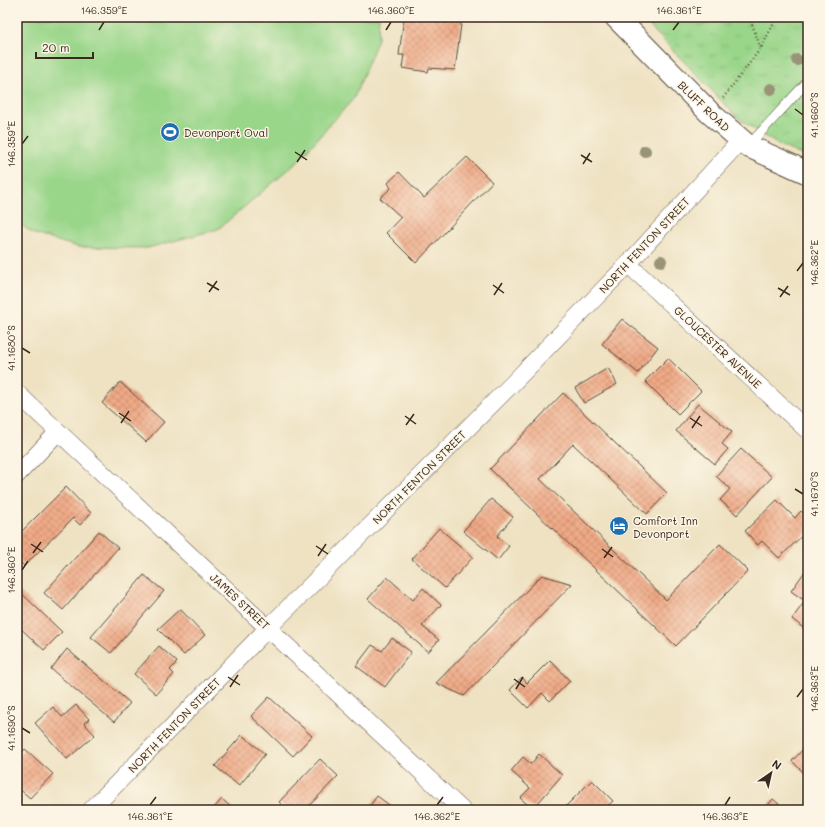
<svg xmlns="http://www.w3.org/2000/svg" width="825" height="827" viewBox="0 0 825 827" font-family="Mali,sans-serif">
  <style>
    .grass { fill: url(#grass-tufts); stroke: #6a8054 }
    .pitch { fill: #9ad68a; stroke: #6a8054 }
    .building { fill: url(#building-cross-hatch) }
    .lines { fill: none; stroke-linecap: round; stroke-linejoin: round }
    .service-casing { stroke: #564637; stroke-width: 10 }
    .minor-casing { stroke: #564637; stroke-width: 18 }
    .tertiary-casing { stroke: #564637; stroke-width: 24 }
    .path { stroke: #564637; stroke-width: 2.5; stroke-dasharray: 1 3; stroke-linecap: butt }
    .service { stroke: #fff; stroke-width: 9 }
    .minor { stroke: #fff; stroke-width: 17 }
    .tertiary { stroke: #fff; stroke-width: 22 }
    .tree { fill: #999477 }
    .ticks { fill: none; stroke: #3b2a1e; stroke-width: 1.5 }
    .labels { text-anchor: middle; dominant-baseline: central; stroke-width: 3; stroke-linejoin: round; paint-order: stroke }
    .street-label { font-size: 11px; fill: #3b2a1e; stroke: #fcf5e5 }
    .poi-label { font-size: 11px; fill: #3b2a1e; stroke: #fcf5e5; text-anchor: start }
    .neatline { fill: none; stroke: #3b2a1e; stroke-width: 1.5 }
    .ticks-label { font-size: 10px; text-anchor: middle; fill: #3b2a1e }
  </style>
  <defs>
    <pattern id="grass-tufts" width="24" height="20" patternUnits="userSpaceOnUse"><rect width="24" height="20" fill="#9ad68a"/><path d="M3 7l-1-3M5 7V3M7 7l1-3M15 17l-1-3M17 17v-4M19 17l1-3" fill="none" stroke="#86b877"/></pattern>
    <pattern id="building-cross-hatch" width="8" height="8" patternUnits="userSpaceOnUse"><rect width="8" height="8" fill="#f0aa87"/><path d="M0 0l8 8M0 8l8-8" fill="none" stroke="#c48b6e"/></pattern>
  </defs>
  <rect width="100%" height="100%" fill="#fcf5e5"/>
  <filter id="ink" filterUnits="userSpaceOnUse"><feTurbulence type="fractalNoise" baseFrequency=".025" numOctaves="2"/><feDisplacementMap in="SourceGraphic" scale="8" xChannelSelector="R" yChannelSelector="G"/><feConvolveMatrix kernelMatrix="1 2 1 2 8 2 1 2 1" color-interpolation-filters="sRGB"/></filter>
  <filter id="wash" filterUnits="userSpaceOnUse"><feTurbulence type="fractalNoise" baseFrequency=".012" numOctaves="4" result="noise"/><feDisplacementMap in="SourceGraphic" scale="16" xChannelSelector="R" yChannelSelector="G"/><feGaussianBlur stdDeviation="0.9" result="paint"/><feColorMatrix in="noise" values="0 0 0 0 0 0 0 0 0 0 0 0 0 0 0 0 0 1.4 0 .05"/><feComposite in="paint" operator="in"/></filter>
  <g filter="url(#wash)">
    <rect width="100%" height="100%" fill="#eee2c2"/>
    <path class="grass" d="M641,17H808V158L777,144L738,118Z"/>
    <path class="pitch" d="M17,17H379L378,39L354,98L294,165L218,229L148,248L78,247L34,234L17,222Z"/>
    <g id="blocks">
      <path class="building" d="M404,17H462L455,70L429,68L428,72L402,68L404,55H399Z
        M467,157L492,182L416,263L386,233L401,217L380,198L391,188L388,183L399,172L424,198Z
        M622,319L658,347L638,373L602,344Z
        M668,358L701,391L678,414L645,381Z
        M608,368L617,384L584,403L575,388Z
        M120,382L164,422L146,442L102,403Z
        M563,393L667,493L647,514L573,444L540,479L666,600L720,544L748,571L676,646L490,469Z
        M698,404L732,432L722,444L728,449L715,464L676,431Z
        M741,449L772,477L737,515L720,500L730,489L716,476Z
        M66,487L91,513L80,525L73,518L24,566L17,559V536Z
        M491,499L513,517L497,536L509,546L498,560L463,531Z
        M777,500L795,518L801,511L808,518V530L779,558L762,541L758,545L745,531Z
        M439,528L473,557L445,588L412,559Z
        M99,531L118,548L63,610L44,593Z
        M806,570L808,572V628L806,630L792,619L805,601L791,591Z
        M144,575L164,591L111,653L91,637Z
        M542,575L572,584L464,696L436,683Z
        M387,577L413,600L423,588L441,605L422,626L439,640L428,652L368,599Z
        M17,589L62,632L44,650L17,625Z
        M180,609L205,635L184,655L158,629Z
        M392,638L411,652L385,687L356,666L372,645L382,651Z
        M159,646L177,662L170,670L174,674L156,694L134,674Z
        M67,649L130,703L114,722L51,669Z
        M550,660L570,681L550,701L542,693L528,708L510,690L522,677L527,683Z
        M269,697L312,736L293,756L251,716Z
        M76,705L89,719L84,723L95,735L67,759L35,723L53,707L62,717Z
        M242,735L265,754L239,786L215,766Z
        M808,744V777L792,761Z
        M25,749L53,774L30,798L17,787V758Z
        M539,754L562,775L533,809L520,798L530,788L511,771L523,757L531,764Z
        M320,759L338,776L305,810H288L279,802Z
        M592,780L613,801L603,810H562Z
        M377,796L396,810H367Z
        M222,799L234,810H212Z
        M773,799L786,810H764Z"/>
    </g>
  </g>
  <g filter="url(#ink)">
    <use href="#blocks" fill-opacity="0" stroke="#564637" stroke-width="1"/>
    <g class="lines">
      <defs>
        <path id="service" d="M748,146L808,81"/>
        <path id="minor" d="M628,264L808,431
          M17,393L462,810
          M17,475L58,432
          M91,810L269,627L513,383L628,264L741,140"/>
        <path id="tertiary" d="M616,17L710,113L748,146L808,173"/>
      </defs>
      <use href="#service" class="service-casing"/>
      <use href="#minor" class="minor-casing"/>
      <use href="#tertiary" class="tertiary-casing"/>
      <path class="path" d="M749,17L761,48
        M723,98L761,48L777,17"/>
      <use href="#service" class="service"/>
      <use href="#minor" class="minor"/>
      <use href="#tertiary" class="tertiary"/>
    </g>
    <g class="tree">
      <circle cx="797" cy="60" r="6"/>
      <circle cx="771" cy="89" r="6"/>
      <circle cx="645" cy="151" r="6"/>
      <circle cx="661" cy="261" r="6"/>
    </g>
  </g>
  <path class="ticks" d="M99,30L104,22M386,30L391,22M673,30L679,22M795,109L803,115M22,144L28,136M295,152L307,160M581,155L592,162M297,162L305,150M583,164L590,153M797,271L803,263M207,283L219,290M493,285L504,293M778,288L790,295M209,292L217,281M494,295L502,283M780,297L788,286M22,348L30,353M119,413L131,421M405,416L416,424M690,418L702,426M121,423L129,411M406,425L414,414M692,428L700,416M795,489L803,494M31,544L43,552M316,546L328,554M602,549L613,557M33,553L41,542M318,556L326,544M604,558L612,547M22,570L28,561M228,677L240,685M514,679L525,687M230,687L238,675M516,689L523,677M797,697L803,689M22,728L30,733M150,805L156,797M437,805L443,797M725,805L730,797"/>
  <defs>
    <symbol id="stadium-disc" viewBox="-11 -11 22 22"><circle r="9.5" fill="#1f6fb2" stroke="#fcf5e5"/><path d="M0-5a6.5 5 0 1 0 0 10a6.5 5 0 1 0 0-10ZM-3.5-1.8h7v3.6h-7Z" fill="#fff"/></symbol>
    <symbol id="hotel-disc" viewBox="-11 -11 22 22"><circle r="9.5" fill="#1f6fb2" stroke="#fcf5e5"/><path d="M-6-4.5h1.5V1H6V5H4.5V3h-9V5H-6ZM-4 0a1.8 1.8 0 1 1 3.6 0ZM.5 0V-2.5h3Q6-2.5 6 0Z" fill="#fff"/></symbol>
  </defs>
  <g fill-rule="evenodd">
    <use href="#stadium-disc" x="159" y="121" width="22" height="22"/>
    <use href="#hotel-disc" x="608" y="515" width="22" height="22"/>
  </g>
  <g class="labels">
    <g class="street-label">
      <text transform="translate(704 106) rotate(44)">BLUFF ROAD</text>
      <text transform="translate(644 245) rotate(-47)">NORTH FENTON STREET</text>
      <text transform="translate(718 347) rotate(43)">GLOUCESTER AVENUE</text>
      <text transform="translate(419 477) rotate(-45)">NORTH FENTON STREET</text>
      <text transform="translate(240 601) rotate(43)">JAMES STREET</text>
      <text transform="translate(174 725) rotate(-46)">NORTH FENTON STREET</text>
    </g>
    <g class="poi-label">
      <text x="184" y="132">Devonport Oval</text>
      <text x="633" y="520">Comfort Inn<tspan x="633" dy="13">Devonport</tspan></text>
    </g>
  </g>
  <rect width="825" height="827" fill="none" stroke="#fcf5e5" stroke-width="44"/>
  <g transform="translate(771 773) rotate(34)" stroke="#fcf5e5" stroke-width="3" paint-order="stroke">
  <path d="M0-3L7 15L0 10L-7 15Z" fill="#3b2a1e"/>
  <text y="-6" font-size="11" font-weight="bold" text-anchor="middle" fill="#3b2a1e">N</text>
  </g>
  <path d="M36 52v6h57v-6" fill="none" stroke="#3b2a1e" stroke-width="2"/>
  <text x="42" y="52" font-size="12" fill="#3b2a1e" stroke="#fcf5e5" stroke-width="3" paint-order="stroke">20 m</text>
  <rect x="22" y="22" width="781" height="783" class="neatline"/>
  <g class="ticks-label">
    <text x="104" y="14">146.359°E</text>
    <text x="391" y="14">146.360°E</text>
    <text x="679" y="14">146.361°E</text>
    <text transform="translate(814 115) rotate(-90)" y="4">41.1660°S</text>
    <text transform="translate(11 144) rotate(-90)" y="4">146.359°E</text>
    <text transform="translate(814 263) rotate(-90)" y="4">146.362°E</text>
    <text transform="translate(11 348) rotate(-90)" y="4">41.1680°S</text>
    <text transform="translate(814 494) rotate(-90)" y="4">41.1670°S</text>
    <text transform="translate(11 570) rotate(-90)" y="4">146.360°E</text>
    <text transform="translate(814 689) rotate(-90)" y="4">146.363°E</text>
    <text transform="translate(11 728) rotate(-90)" y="4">41.1690°S</text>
    <text x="150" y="820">146.361°E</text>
    <text x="437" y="820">146.362°E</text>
    <text x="725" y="820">146.363°E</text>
  </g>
</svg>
